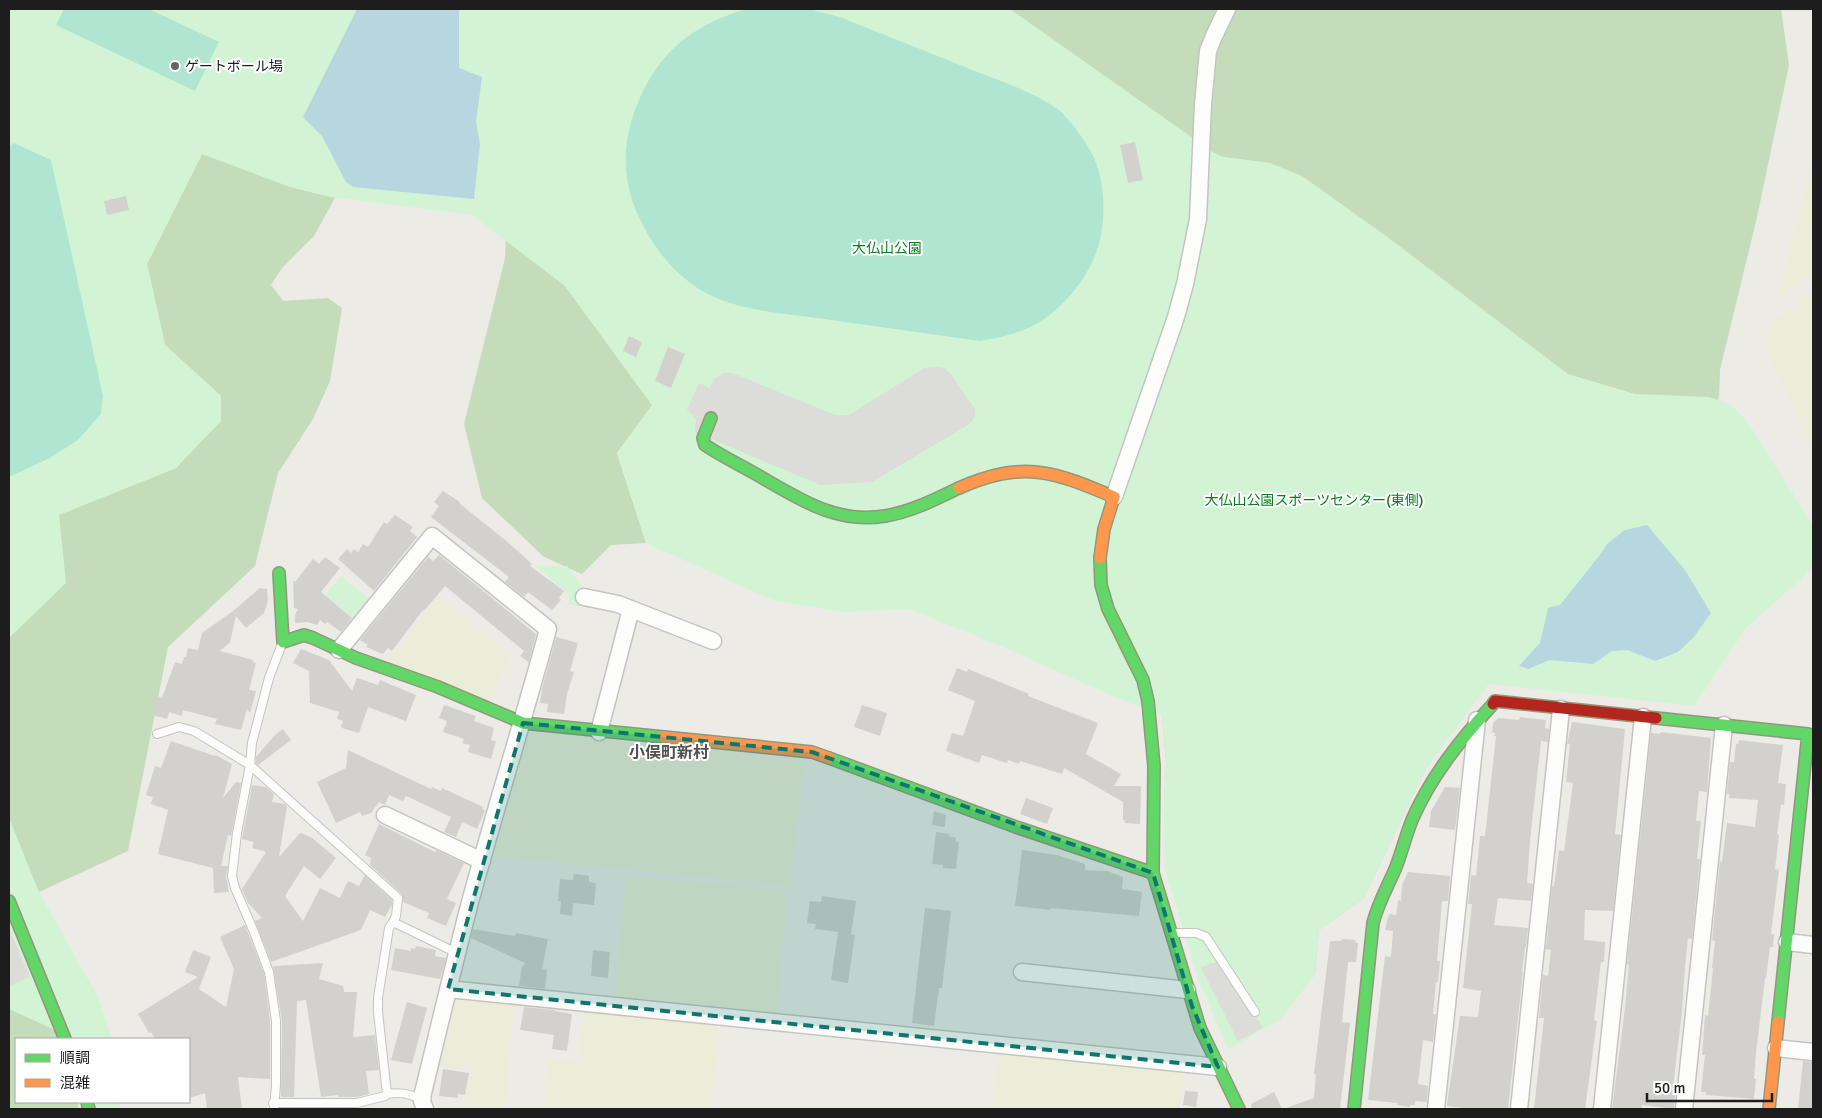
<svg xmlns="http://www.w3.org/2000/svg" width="1822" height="1118" viewBox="0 0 1822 1118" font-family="Signika,'Noto Sans JP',sans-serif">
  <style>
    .farmland { fill: #ebedd8 }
    .forest { fill: #c4dcba }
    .park { fill: #d3f4d4 }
    .pitch { fill: #b0e5d1 }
    .parking { fill: #dcdcd9 }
    .water { fill: #b8d6e0 }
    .building { fill: #d3d1cd }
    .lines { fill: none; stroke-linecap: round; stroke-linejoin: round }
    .lane-casing { stroke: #c4c4c2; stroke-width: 10 }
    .street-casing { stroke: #c4c4c2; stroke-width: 19 }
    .fast-casing { stroke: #93967e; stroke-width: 14 }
    .slow-casing { stroke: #93967e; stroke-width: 14 }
    .jam-casing { stroke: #93967e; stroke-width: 14 }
    .lane { stroke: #fcfcfb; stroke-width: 8 }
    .street { stroke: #fcfcfb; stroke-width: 16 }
    .fast { stroke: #63d668; stroke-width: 11 }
    .slow { stroke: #ff974d; stroke-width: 11 }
    .jam { stroke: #b3261e; stroke-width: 11 }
    .marked { fill: #0f766e; fill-opacity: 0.2; stroke: #0f766e; stroke-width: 4; stroke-dasharray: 10 6; stroke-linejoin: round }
    .poi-dot { fill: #656563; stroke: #fff; stroke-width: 2 }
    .labels { text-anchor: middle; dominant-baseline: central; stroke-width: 4; stroke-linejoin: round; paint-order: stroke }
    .poi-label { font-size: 14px; fill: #1d1d1d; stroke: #fff; text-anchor: start }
    .park-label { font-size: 14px; fill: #087e19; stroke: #fff }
    .quarter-label { font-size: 16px; font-weight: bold; fill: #505050; stroke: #fff }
  </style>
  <rect width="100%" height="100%" fill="#ecebe6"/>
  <path class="farmland" d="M1813,161V273L1777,297L1783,281Z
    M1813,293V453L1765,347L1776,318Z
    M439,596L510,655L489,701L386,664Z
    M529,733L801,760L804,766L790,885L492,856Z
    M626,877L787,890L777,1014L615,1000Z
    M456,998L514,1003L505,1109H464L471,1068L439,1065Z
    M584,1009L714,1023L720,1034L710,1109H543L549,1059L579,1062Z
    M999,1053L1184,1072L1180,1109H992Z"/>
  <path class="forest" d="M961,9H1781L1789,65L1757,217L1720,370L1719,397L1690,443L1524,634L1426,768L1364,898L1319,930L1315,975L1166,872L1164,803L1166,763L1162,715Z
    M202,154L342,185L314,236L282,268L271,285L283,301L328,298L342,308L330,381L313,419L278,473L255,566L168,647L128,851L39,892L9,864V599L58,515L176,468L221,396L165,345L147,264Z
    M509,163L565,286L653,406L617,453L646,543L611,545L582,574L544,557L482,498L464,424L505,258Z
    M9,1000L55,1030L58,1039H16V1102H78V1109H9Z"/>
  <path class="park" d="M9,9H1010L1214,153L1224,157L1270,163L1302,176L1386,236L1568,374L1635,394L1709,397L1732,405L1749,424L1813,526V568L1746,628L1694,706L1489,684L1426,768L1364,898L1319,930L1315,975L1280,1020L1228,1049L1198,978L1166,872L1164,850V803L1166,763L1162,715L1117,698L1001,646L909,609L843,612L775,601L646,543L617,453L652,405L565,286L472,215L330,197L290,187L202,154L147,264L165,345L221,396V421L176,468L59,515L66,583L9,638Z
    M536,566H567L586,591L582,607L569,604L570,596Z
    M341,576L371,601L356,620L325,595Z
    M9,818L39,892L98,997L112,1039H58L55,1030L9,1009Z
    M78,1102H120V1109H78Z"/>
  <path class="pitch" d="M64,9H149L219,42L195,91L56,25Z
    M746,9H809L840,17C883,34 927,52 970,69C1000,81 1032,91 1059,110C1064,114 1068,120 1072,124C1079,133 1086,142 1091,152C1107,180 1107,229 1094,258C1082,286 1056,316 1028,328C1012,335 997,338 980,341C930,334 881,327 831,320C786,313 730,312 693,285C668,267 650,242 638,215C624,185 622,150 632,119C652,58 686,27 746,9Z
    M14,143L51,160L103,396L101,414L78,440L50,458L9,477V146Z"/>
  <path class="parking" d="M935,367L944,368L950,373L975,409V416L973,420L968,425L872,482L820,485L695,432L696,419L687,410L699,383L710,388L714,379L723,373H731L740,376L835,415H849L924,368Z
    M9,928L30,977L9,986Z
    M1222,960L1263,1028L1238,1041L1201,967Z"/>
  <path class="water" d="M357,9H459V68L482,77L476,122L480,144L474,199L353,187L346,182L322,136L303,117Z
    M1647,525L1685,570L1711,613L1693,638L1678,652L1655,661L1627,650L1612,651L1593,664L1550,660L1528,669L1519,666L1540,643L1548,608L1560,605L1599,556L1607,544L1625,530Z"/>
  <path class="building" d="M1135,142L1143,180L1128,183L1120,145Z
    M126,196L129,210L107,215L104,201Z
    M629,336L642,342L636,357L623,351Z
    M668,347L685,354L671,388L655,381Z
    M443,491L460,502L459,503L510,544L532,564L530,566L564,591L559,598L561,600L552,610L528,592L524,597L505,582L509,577L431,517L439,506L434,502Z
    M395,515L413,527L410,531L417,537L374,591L338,559L347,549L351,553L354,549L358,552L363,544L368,547L384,522L387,524Z
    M439,555L536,634L529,662L520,656L524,651L445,586L424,611L423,610L392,651L388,648L383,654L366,647L368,645L360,640L428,557L433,561Z
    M325,557L340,568L321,592L352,618L341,632L327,622L325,624L320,620L317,625L308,622L295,623V615L298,609L294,608L293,581L295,582L313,559L319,564Z
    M260,588L267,589L268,601L264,613L246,628L236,616L230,642L220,651L253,660V662L256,663L249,690L256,691L250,713L247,709L241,730L215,724L217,719L183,710L182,716L169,712L167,719L152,715L158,696L162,698L175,662L182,664L184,657H186L188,648L198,650L202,633L233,611Z
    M556,637L578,643L570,671L574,672L567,694L564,714L547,712L548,704L540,703L542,689Z
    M301,649L329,660L352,691L357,678L378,685L380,680L416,695L406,721L368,707L359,733L342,728L341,726L343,721L337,719L339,712L310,703L309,671L293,663Z
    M957,668L967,672L968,669L1029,694L1028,696L1098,723L1086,754L1121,774L1114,786H1141L1140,824L1125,823V821L1123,820V802L1064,768L1062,774L1020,761L1019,764L1008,760L1007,763L982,755L979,763L946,751L952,733L963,736L975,701L948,690Z
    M444,705L476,716L474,721L494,728L491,740L496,741L491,759L468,752L470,745L462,743L464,739L443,732L447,721L439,718Z
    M862,705L887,713L880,736L854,727Z
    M1520,717L1546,720L1545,728L1549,729L1548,742L1541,741L1530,841L1527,883L1533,884L1531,901L1498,898L1494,925L1528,928L1526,947H1525L1522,972H1523L1508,1109H1461L1462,1108L1447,1106V1104L1460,1016L1478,1017L1481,991L1463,988L1472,904H1468L1471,875L1476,876L1480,836H1485L1496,736H1494L1495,733L1492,732L1493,723L1498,718L1519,720Z
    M1572,722L1625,729L1615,834L1621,835L1613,911L1585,910L1584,940L1605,942L1604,962H1601L1594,1020L1597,1021L1585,1109H1534L1544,1018H1539L1543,975L1548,976L1551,950L1546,949L1552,886H1554L1559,850L1564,851L1573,783L1566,782L1570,744H1567Z
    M283,729L291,740L258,765L256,763V757L275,735Z
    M1661,732L1711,738L1707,792L1699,791L1696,821H1701L1697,859H1700L1692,939L1688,938L1685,967L1682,1012L1672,1095H1675L1674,1109L1642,1105V1109H1612L1625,1008L1629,965L1627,964L1651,733L1660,734Z
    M1739,740L1783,745L1778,783L1786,784L1784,805H1781L1777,834L1779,835L1775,869L1779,870L1771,934H1774L1773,947H1770L1766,979L1765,978L1756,1053L1754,1079H1756L1754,1099L1706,1095V1092H1701L1705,1055H1702L1705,1015L1708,1016L1713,969L1712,968L1715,941L1712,940L1720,861L1722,862L1727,823L1755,827L1758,800L1729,798L1730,794H1727L1730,762H1734L1736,744H1738Z
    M171,741L215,756L216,755L232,764L223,798L236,782L241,783L231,836L228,835L221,866H228L226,876L229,892L214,893L213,868L158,854L168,810L151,804L153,797L146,795L155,766L161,768Z
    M348,750L431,789L432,787L441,791L442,788L483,807L482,809L485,811L477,829L462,822L456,837L444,832L451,817L406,796L403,801L389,795L385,805L379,802L371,813L362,816L360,812L336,823L317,782L346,768Z
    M252,785L266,787L274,794L272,802L285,804L287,806L279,857L300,833L311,837L336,858L320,879L304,866L285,896L303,921L320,888L340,898L348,881L359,886L365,875L392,900V905L385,917L370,910L361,930L271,962L255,921L262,918L248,903L242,889L266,852L252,848L254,842L242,839Z
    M1445,787L1460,788L1455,830L1429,827L1431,811Z
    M1026,798L1053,808L1047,824L1020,814Z
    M934,811L946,815L945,827L932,825Z
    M379,824L435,852L436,850L464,863L447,899L456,903L446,926L427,918L429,913L403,902L402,894L370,865L371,858L365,855Z
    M936,832L949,834V836L956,838V842H959L956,869L943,868V865L932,864Z
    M1022,850L1057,855L1085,864V870L1107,871L1123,877L1122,889L1142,892L1139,916L1051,908V910L1015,906Z
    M1408,872L1450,876L1448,901H1442L1437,961H1440L1438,982H1436L1433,1014H1436L1433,1042L1423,1040L1418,1084L1428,1086L1427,1102L1415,1101V1105H1410V1107L1397,1105V1103L1368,1100L1385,956L1391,957L1393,931L1385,930L1386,925L1389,914L1396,915L1398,900L1401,901L1402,885Z
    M574,874L589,876V882L596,883L594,905L573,903L572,916L560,914L561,901H558L560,879L573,880Z
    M822,896L856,901L851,934L855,935L848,983L831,980L838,932L815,929L816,924L807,923L810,901L821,902Z
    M925,908L951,911L942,988H939L934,1026L912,1023Z
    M245,925L264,973L270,1021V1079L238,1077L242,1109H207L205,1093L189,1098V1039H155L151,1032L149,1033L138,1014L198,977L185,972L193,950L211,957L199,989L226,1007L234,969L220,937Z
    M473,929L515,936L516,933L548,939L542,969L547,970L545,989L519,986L522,966H524L525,963L471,938Z
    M1342,939L1355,940V942L1358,943L1356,962H1348L1342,1022L1350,1023L1340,1109H1286V1108L1314,1098L1316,1074H1314L1330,941H1341Z
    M416,946L436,950L435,956L446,958L440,979L391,970L395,948L411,951V948L415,949Z
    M593,950L610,952L608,978L591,976Z
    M323,963L319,979L343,986L344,992H357L353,1037L375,1035L379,1070L366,1071L369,1094L356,1097H339L338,1095L321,1097L306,1000L297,1001L294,1097H281L282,1021L273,966Z
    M407,1002L427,1008L412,1064L391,1060Z
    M524,1007L555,1010V1011L572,1014L567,1051L552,1049L554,1035L520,1030Z
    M1803,1061L1813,1062V1109H1798Z
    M443,1069L469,1073L465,1095L458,1094V1098L439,1096Z
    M1185,1091L1198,1092L1196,1107L1183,1105Z
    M1274,1092L1282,1109H1252L1251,1104Z"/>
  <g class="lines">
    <defs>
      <path id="lane" d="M157,734L179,727L194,731L250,765L398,898L396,916L393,922L457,953
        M393,922L389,928L378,998V1012L387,1094C400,1092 410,1093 421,1100
        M1173,933H1196L1206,937L1255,1012
        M273,1103H357L385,1096L387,1094
        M274,1109L276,1085V1021L269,972L254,932L235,888L232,876L237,833L250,765L252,743L269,678L282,644"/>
      <path id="street" d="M1114,497L1176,317L1185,284L1198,219L1203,104L1208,51L1214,36L1227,9
        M584,597L618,604L713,641
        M339,650L432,536L548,629C523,722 494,813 469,906C453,968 438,1031 423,1093L422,1101L425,1109
        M599,732L631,609
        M385,815L482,861
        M1787,942L1813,945
        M1022,972L1187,990
        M448,989L1218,1067
        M1776,1048L1813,1052
        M1436,1109L1477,720
        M1519,1109L1561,709
        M1602,1109L1643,717
        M1684,1109L1724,725"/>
      <path id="fast" d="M711,418L703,438L705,445C723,457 742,466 761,477C801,500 837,524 885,516C911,512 936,499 959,488
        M1100,558L1101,585L1108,609L1143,680L1148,701L1154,766L1153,873L1200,1028L1239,1109
        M279,573L283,642L304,635L313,638L356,658L438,687L523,723L664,737
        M1656,718L1808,734L1778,1022
        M829,758L1016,827L1153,873
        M9,901L65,1039
        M87,1102L89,1109
        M1354,1109L1373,923C1378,903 1388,886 1396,867C1402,851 1406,835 1412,820C1431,776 1461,739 1493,704"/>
      <path id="slow" d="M959,488C1023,460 1053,471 1114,497L1104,529L1100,558
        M664,737L812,752L829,758
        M1769,1109L1778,1022"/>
      <path id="jam" d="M1493,704L1495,701L1656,718"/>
    </defs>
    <use href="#lane" class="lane-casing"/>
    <use href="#street" class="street-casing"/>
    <use href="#fast" class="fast-casing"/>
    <use href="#slow" class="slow-casing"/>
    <use href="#jam" class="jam-casing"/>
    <use href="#lane" class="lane"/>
    <use href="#street" class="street"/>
    <use href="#fast" class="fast"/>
    <use href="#slow" class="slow"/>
    <use href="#jam" class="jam"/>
  </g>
  <path class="marked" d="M523,723L812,752L1153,873L1192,1006L1218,1067L448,989Z"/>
  <circle class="poi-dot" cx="175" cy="66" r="5"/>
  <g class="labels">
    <g class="poi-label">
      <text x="185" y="66">ゲートボール場</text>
    </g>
    <g class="park-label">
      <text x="887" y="248">大仏山公園</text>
      <text x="1314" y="500">大仏山公園スポーツセンター(東側)</text>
    </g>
    <g class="quarter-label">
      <text x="669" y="753">小俣町新村</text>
    </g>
  </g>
  <rect width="1822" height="1118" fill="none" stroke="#1d1d1d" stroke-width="20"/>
  <rect x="15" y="1038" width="175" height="65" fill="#ffffff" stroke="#a5a5a5"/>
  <rect x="25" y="1054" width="25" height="8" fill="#63d668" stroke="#a5a5a5"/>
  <text x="60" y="1063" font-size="15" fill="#1d1d1d">順調</text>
  <rect x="25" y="1079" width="25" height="8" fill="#ff974d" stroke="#a5a5a5"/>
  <text x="60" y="1088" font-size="15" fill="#1d1d1d">混雑</text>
  <path d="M1647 1093v8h125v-8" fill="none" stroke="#1d1d1d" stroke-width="2.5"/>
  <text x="1654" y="1093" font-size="15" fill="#1d1d1d" stroke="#ffffff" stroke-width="4" paint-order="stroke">50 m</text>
</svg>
